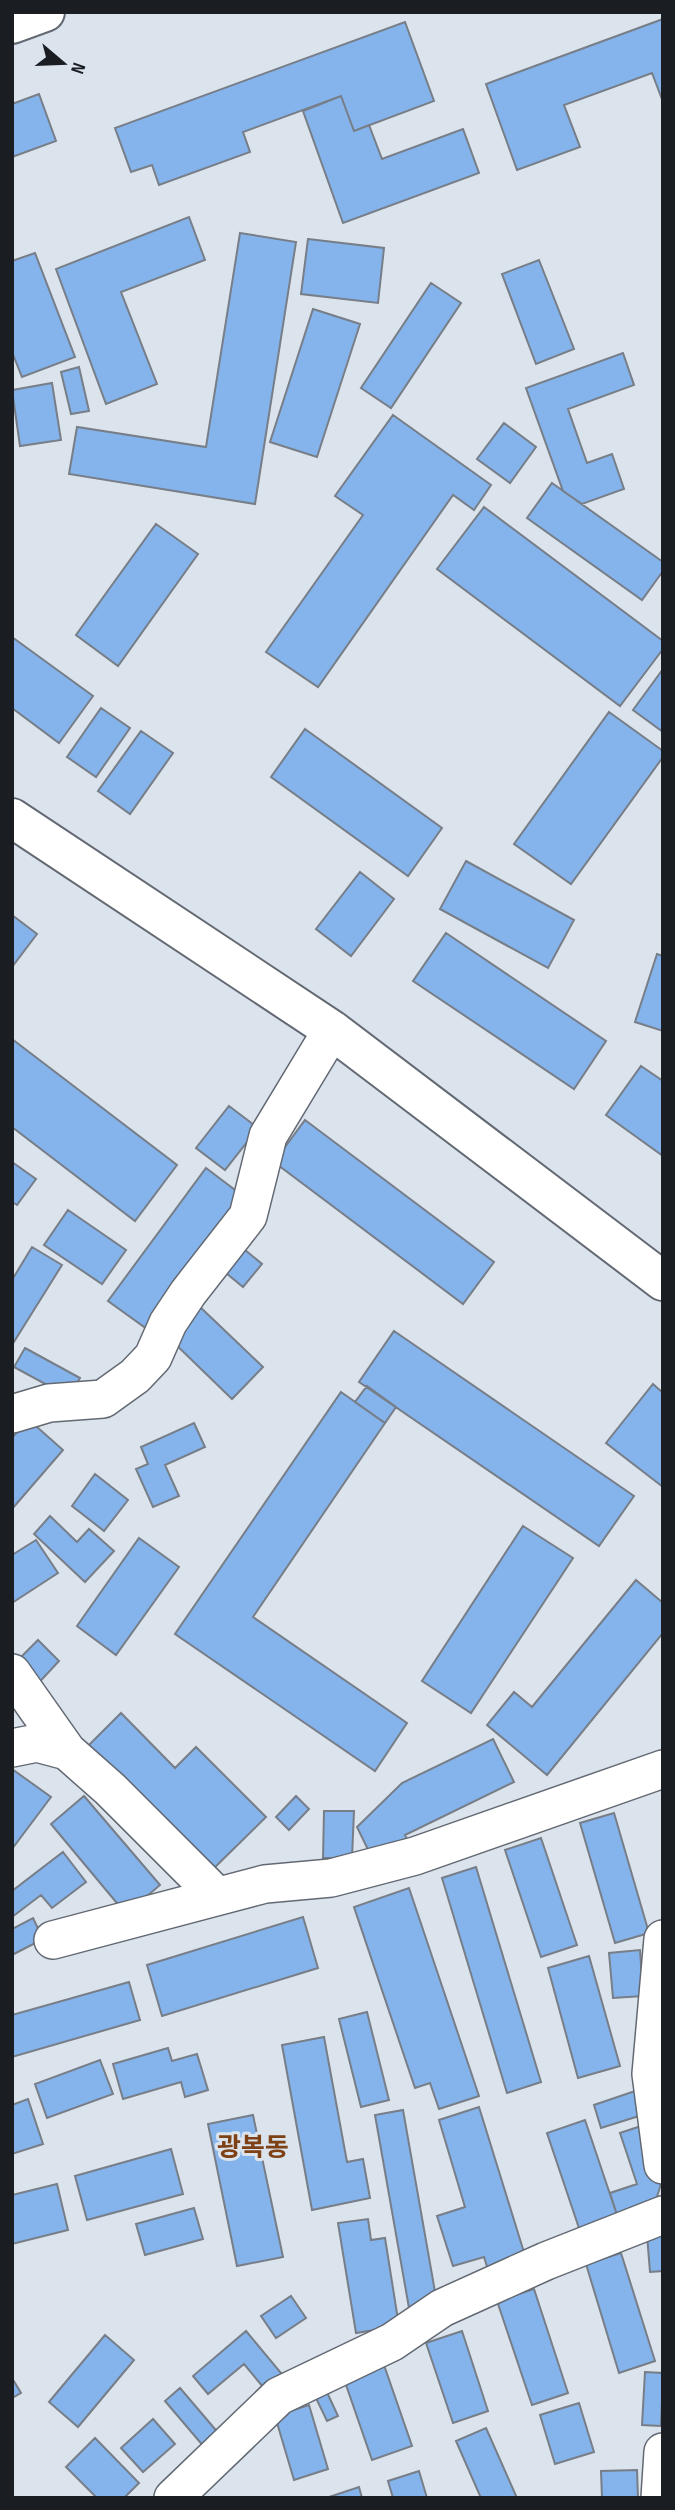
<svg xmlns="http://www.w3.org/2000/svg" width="675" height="2510" viewBox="0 0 675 2510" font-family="'Sofia Sans Condensed','Noto Sans KR',sans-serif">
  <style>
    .building { fill: #85b4ed; stroke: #777e87; stroke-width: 2 }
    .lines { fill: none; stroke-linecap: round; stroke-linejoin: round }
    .street-casing { stroke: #636972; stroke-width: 40 }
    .secondary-casing { stroke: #636972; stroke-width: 42 }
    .primary-casing { stroke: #636972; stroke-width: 42 }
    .street { stroke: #fff; stroke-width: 37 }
    .secondary { stroke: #fff; stroke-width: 38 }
    .primary { stroke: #fff; stroke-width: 38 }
    .labels { text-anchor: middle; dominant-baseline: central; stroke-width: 6; stroke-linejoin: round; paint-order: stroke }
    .quarter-label { font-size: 26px; font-weight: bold; fill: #7e4116; stroke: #dbe3ed }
  </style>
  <rect width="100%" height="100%" fill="#dbe3ed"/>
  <path class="building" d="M663,19V102L652,73L564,105L580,147L517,170L486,84Z
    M405,22L434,101L354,131L341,96L243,132L250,152L159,185L152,165L131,172L115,128Z
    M39,94L56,141L12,157V104Z
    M341,96L354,131L369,125L382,159L463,129L479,173L343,223L303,111Z
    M189,217L205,260L121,292L157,384L106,404L56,269Z
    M240,233L296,242L255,504L69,474L77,427L206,447Z
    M308,239L384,248L378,303L301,294Z
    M35,253L75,357L22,377L12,352V261Z
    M539,260L574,349L536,364L502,274Z
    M431,283L461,303L391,408L361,388Z
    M313,309L360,324L317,457L270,442Z
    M623,353L634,385L568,409L587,463L612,454L624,489L582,504L563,491L526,388Z
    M79,367L89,411L71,414L61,372Z
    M52,383L61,440L20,446L12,390Z
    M393,415L491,485L474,510L453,495L318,687L266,652L363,515L335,496Z
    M504,423L536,447L510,483L477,459Z
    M552,483L663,562V571L642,600L527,518Z
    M484,507L663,641V649L620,706L437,569Z
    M156,524L198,554L118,666L76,635Z
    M12,637L93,696L59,743L12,708Z
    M663,669V732L633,710Z
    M101,708L130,728L96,777L67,757Z
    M609,712L663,751V757L571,884L514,844Z
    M305,729L442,828L408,876L271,777Z
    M141,731L173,753L130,814L98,791Z
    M466,861L574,920L548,968L440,909Z
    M360,872L394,899L351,956L316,929Z
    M12,915L37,934L12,967Z
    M446,933L606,1041L574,1089L413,981Z
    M657,954L663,956V1031L635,1022Z
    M12,1039L177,1165L135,1221L12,1127Z
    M641,1066L663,1081V1156L606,1115Z
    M229,1106L258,1128L225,1170L196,1148Z
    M305,1120L494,1262L463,1304L274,1162Z
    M12,1162L36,1179L17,1205L12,1202Z
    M206,1168L243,1196L147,1329L108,1301Z
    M68,1210L126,1250L102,1284L44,1245Z
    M239,1245L262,1264L243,1287L220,1268Z
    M32,1247L62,1265L12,1345V1280Z
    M198,1305L263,1367L232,1399L168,1337Z
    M394,1331L634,1496L599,1546L359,1382Z
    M25,1348L80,1378L69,1397L14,1367Z
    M653,1384L663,1393V1487L606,1443Z
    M367,1386L396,1407L385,1423L355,1402Z
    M341,1392L385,1423L253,1617L407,1723L375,1771L175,1634Z
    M28,1419L63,1450L12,1509V1438Z
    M194,1423L205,1447L165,1465L179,1496L153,1507L136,1469L148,1464L141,1447Z
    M95,1474L128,1500L104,1531L72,1506Z
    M50,1516L77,1542L89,1529L114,1551L85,1582L34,1534Z
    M523,1526L573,1558L471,1713L422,1681Z
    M139,1538L179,1567L116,1655L77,1626Z
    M36,1540L58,1573L12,1603V1555Z
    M636,1580L663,1603V1633L547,1775L487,1725L514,1692L532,1707Z
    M38,1640L59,1661L33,1689L12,1666Z
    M121,1713L175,1768L196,1747L266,1817L206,1876L83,1751Z
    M493,1739L514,1782L405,1835L410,1845L374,1862L357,1827L402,1783Z
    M12,1769L51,1797L12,1849Z
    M84,1796L160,1885L126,1914L51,1824Z
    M296,1796L309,1809L289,1830L276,1817Z
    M324,1811H354L352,1858H323Z
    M614,1813L649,1933L615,1943L580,1823Z
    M541,1838L577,1945L541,1957L505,1850Z
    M63,1852L86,1882L52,1908L41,1895L12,1917V1891Z
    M476,1867L541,2082L507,2093L442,1878Z
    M409,1888L479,2096L439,2109L430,2083L415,2088L354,1907Z
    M303,1917L318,1968L162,2016L147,1965Z
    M33,1918L43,1939L12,1955V1929Z
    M640,1950L643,1996L613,1998L609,1953Z
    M589,1956L620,2066L578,2078L548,1968Z
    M129,1982L140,2020L12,2057V2015Z
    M367,2012L389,2100L361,2107L339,2019Z
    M324,2037L347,2162L363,2159L370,2198L312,2210L282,2045Z
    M168,2048L172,2061L197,2054L208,2090L185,2097L181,2082L123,2099L113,2064Z
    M100,2060L113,2094L47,2118L35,2084Z
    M635,2091L642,2115L601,2128L594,2105Z
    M28,2099L43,2144L12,2154V2105Z
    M479,2107L527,2262L489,2273L484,2257L453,2266L437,2216L465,2207L439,2120Z
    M403,2110L437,2303L409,2308L375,2115Z
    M253,2115L283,2257L237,2266L208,2124Z
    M585,2120L619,2221L581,2234L547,2133Z
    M641,2126L661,2184L653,2209L619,2221L610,2193L637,2184L620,2133Z
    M171,2149L183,2194L87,2220L75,2176Z
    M57,2184L68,2230L12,2244V2195Z
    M194,2208L203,2239L145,2255L136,2224Z
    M368,2219L371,2240L385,2238L399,2326L356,2333L338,2223Z
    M663,2233V2271L650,2272L647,2235Z
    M621,2253L655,2361L619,2373L586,2264Z
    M534,2289L568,2393L532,2405L497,2301Z
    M291,2296L306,2318L276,2338L261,2316Z
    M246,2331L286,2379L268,2393L244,2364L208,2394L193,2376Z
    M462,2331L488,2411L453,2423L426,2343Z
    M105,2335L134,2360L78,2427L49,2402Z
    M384,2365L412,2446L372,2460L344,2379Z
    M645,2372L663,2373L661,2426L642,2425Z
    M12,2378L21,2393L12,2398Z
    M180,2388L220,2435L205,2448L165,2401Z
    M325,2388L338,2416L327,2421L314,2394Z
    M579,2403L594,2452L555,2464L540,2415Z
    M309,2405L328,2469L294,2480L275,2416Z
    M153,2419L175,2444L143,2472L121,2448Z
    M486,2428L517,2498H481L456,2441Z
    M95,2438L139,2483L124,2498H97L66,2467Z
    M637,2470L638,2498H602L601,2471Z
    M419,2471L427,2498H393L388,2481Z
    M359,2487L362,2498H326Z"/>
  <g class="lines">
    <defs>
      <path id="street" d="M12,1414L49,1403L103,1399L135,1376L153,1357L168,1323L188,1293L248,1216L268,1136L332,1030
        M12,1673L67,1751
        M12,1748L37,1743L67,1751L110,1789L217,1896
        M663,1939L651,2074L663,2165
        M53,1940L265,1884L331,1878L415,1856L663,1769
        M173,2498L279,2396L392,2342L442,2308L546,2261L663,2215
        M660,2498L663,2452"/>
      <path id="secondary" d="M12,24L45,12"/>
      <path id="primary" d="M12,818L332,1030L663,1281"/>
    </defs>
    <use href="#street" class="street-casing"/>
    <use href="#secondary" class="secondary-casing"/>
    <use href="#primary" class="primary-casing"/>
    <use href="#street" class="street"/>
    <use href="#secondary" class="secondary"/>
    <use href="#primary" class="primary"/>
  </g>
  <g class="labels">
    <g class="quarter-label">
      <text x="253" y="2148">광복동</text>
    </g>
  </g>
  <rect width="675" height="2510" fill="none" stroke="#1a1d21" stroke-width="28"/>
  <g transform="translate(63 63) rotate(109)" stroke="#dbe3ed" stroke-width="5" paint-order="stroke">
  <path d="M0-5L12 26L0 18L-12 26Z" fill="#1a1d21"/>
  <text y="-10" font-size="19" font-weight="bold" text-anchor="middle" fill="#1a1d21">N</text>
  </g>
</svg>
